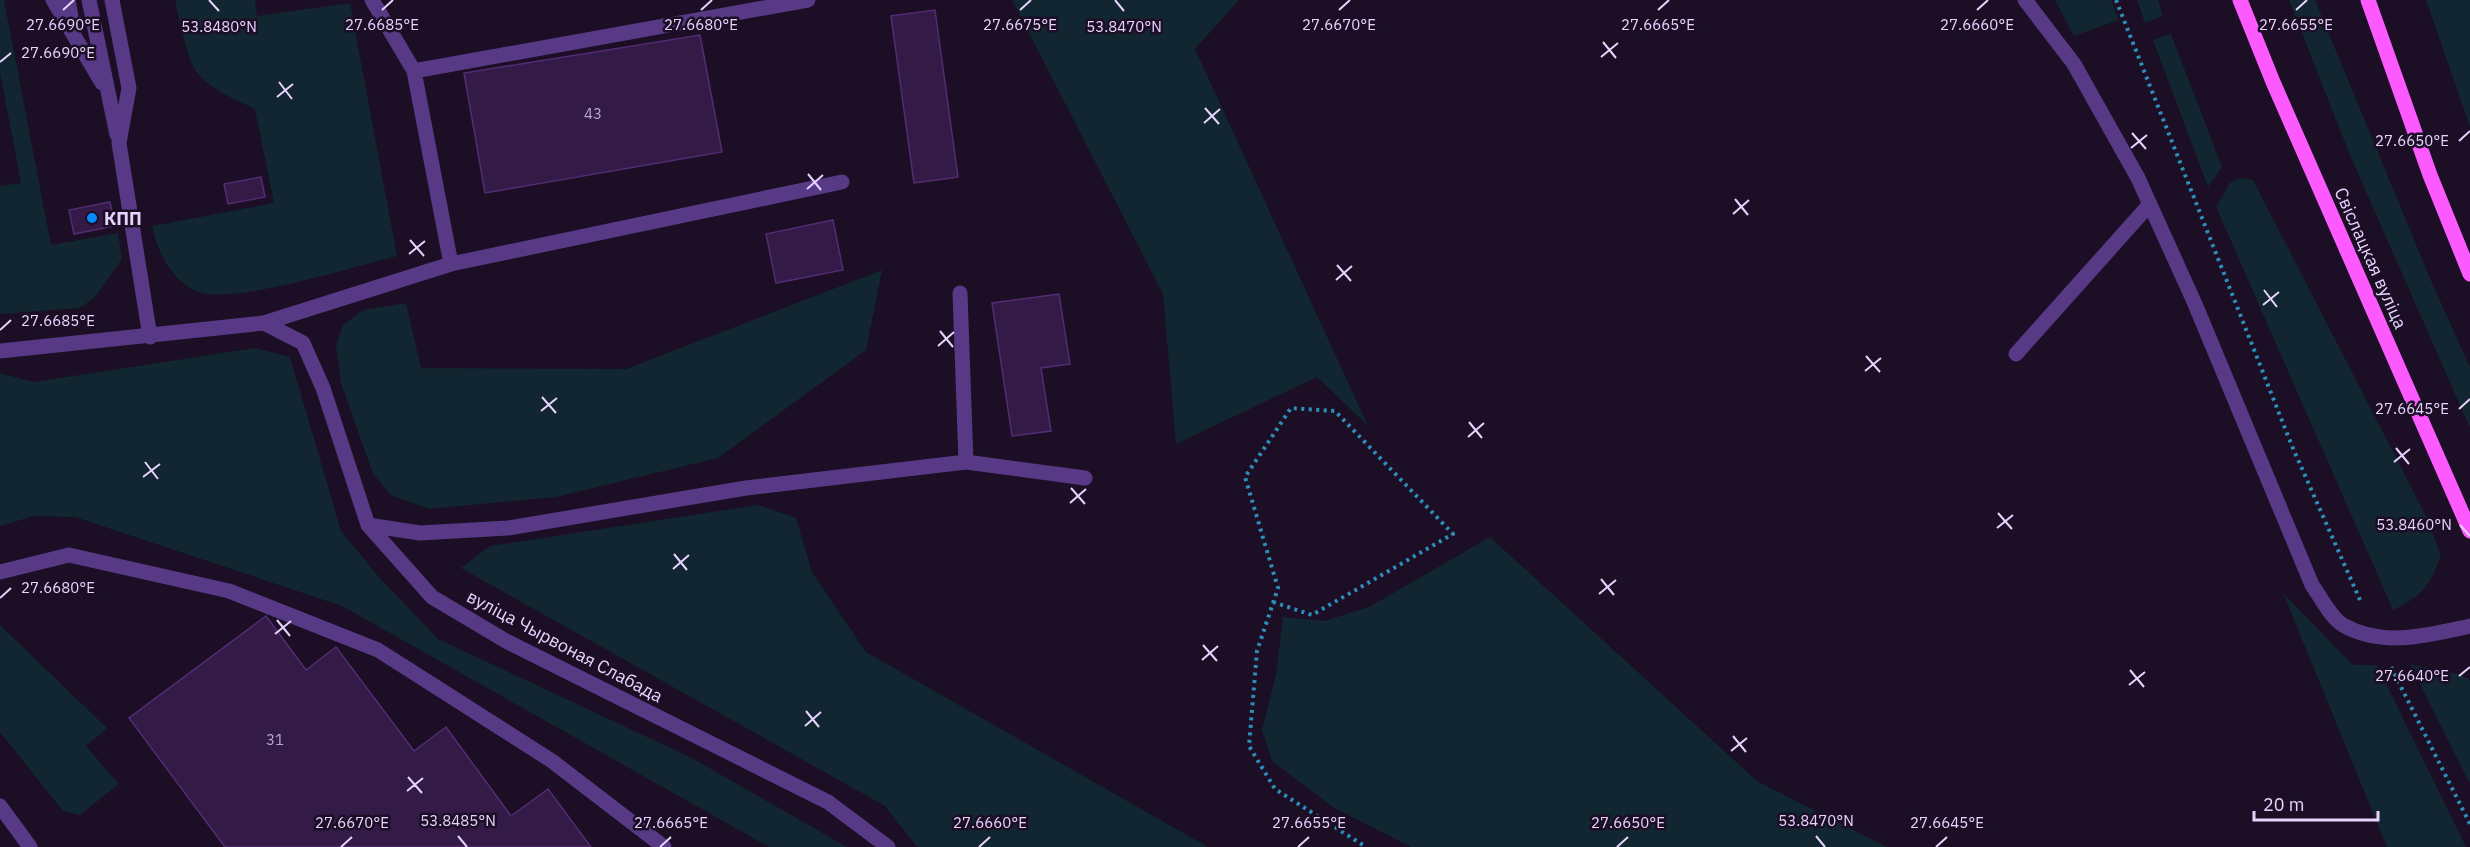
<svg xmlns="http://www.w3.org/2000/svg" width="2470" height="847" viewBox="0 0 2470 847" font-family="'IBM Plex Sans',sans-serif">
  <style>
    .green { fill: #112630 }
    .building { fill: #331a47; stroke: #532c73; stroke-width: 1.5 }
    .lines { fill: none; stroke-linecap: round; stroke-linejoin: round }
    .path { stroke: #2d8fb9; stroke-width: 4; stroke-dasharray: 3 4.5; stroke-linecap: butt }
    .minor { stroke: #573985; stroke-width: 15 }
    .major { stroke: #fc5aff; stroke-width: 15 }
    .ticks { fill: none; stroke: #e8d3ff; stroke-width: 2 }
    .poi-dot { fill: #008afe; stroke: #1b0e25; stroke-width: 2 }
    .labels { text-anchor: middle; dominant-baseline: central; stroke-width: 5; stroke-linejoin: round; paint-order: stroke }
    .number-label { font-size: 15px; fill: #bba5d1 }
    .poi-label { font-size: 18px; font-weight: bold; fill: #e8d3ff; stroke: #1b0e25; text-anchor: start }
    .street-label { font-size: 18px; fill: #e8d3ff; stroke: #1b0e25 }
    .ticks-label { font-size: 15px; text-anchor: middle; fill: #e8d3ff; stroke: #1b0e25; stroke-width: 5; stroke-linejoin: round; paint-order: stroke }
  </style>
  <rect width="100%" height="100%" fill="#1b0e25"/>
  <path class="green" d="M0,0H4L51,245L118,233L122,259L95,297L80,308L0,314V186L21,183L0,72Z
    M175,0H255L257,16L350,3L397,256C356,266 233,305 198,292C172,282 157,251 152,226L274,203L255,109C236,100 214,91 199,75C188,65 178,16 175,0Z
    M1012,0H1239L1195,49L1368,426L1317,377L1176,444L1163,294Z
    M2055,0H2111L2119,20L2074,36Z
    M2137,0H2158L2163,16L2145,23Z
    M2289,0H2315L2432,283L2470,367V428L2349,153Z
    M2426,0H2470V127Z
    M2171,34L2222,167L2208,187L2153,40Z
    M2239,178L2253,180L2426,516L2441,555C2430,585 2423,596 2393,610L2216,207L2230,183Z
    M882,270L866,350L718,458L556,497L429,509L391,495L373,474L341,383L336,346L343,325L363,310L406,303L421,368L626,369Z
    M255,348L290,357L341,531L378,576L438,639L690,757L847,847H769L342,606L75,517L34,516L0,526V373L34,382Z
    M758,505L796,518L812,572L866,652L1208,847H917L885,806L461,568L490,546Z
    M1490,537L1757,781L1887,847H1411L1334,808L1272,761L1262,730L1276,674L1283,617L1324,621L1369,607Z
    M2283,593L2353,665H2377L2466,847H2387Z
    M0,625L107,728L86,746L119,784L80,815L63,811L0,732Z
    M2410,664L2461,675L2470,680V784Z"/>
  <path class="building" d="M935,10L958,177L914,183L891,16Z
    M700,35L722,152L485,193L464,73Z
    M261,177L265,197L228,204L224,184Z
    M110,202L115,226L74,234L69,210Z
    M833,220L843,270L776,283L766,234Z
    M1059,294L1070,364L1041,368L1051,431L1012,436L992,303Z
    M266,616L306,670L336,647L414,751L446,727L511,816L548,789L591,847H225L129,718Z"/>
  <g class="lines">
    <path class="path" d="M2116,0L2292,446L2360,600
      M1273,602L1312,615L1453,534L1335,411L1291,408L1245,477L1278,588L1257,651L1249,746L1275,789L1366,847
      M2391,667L2470,824"/>
    <path class="minor" d="M53,0L102,83
      M68,0L73,28
      M89,0L117,135
      M112,0L129,88L119,143L150,337
      M372,0L414,71
      M2025,0L2074,64L2138,178L2195,304L2312,585C2320,596 2331,618 2343,625C2383,648 2429,635 2470,626
      M451,264L842,182
      M960,293L966,462
      M264,323L451,264L414,71L808,0
      M0,351L264,323L303,343L323,388L368,525L432,597L506,641L828,802L888,847
      M2016,354L2150,204
      M368,525L420,533L508,528L746,488L966,462L1085,478
      M0,572L69,555L229,591L378,650L552,761L664,847
      M0,806L30,847"/>
    <path class="major" d="M2240,0L2273,82L2470,531
      M2368,0L2430,175L2470,274"/>
  </g>
  <path class="ticks" d="M209,0L219,11M1115,0L1124,11M63,10L74,0M382,10L393,0M701,10L712,0M1020,10L1031,0M1339,10L1350,0M1658,10L1669,0M1977,10L1988,0M2296,10L2307,0M1603,42L1616,58M1601,57L1618,43M0,62L11,53M279,82L292,99M277,97L293,84M1205,108L1219,124M1204,123L1220,109M2132,133L2146,149M2459,141L2470,131M2131,148L2147,135M808,174L821,190M807,189L823,175M1735,199L1748,215M1733,214L1749,200M410,240L424,256M409,254L425,241M1337,265L1351,281M1336,280L1352,266M2264,290L2277,307M2263,305L2279,292M0,330L11,320M940,331L953,347M938,346L954,332M1866,356L1880,372M1865,371L1881,358M542,397L556,413M2459,409L2470,399M541,411L557,398M1469,422L1482,438M1468,437L1484,423M2396,448L2409,464M145,462L158,479M2394,462L2410,449M143,477L160,464M1071,488L1085,504M1070,503L1086,489M1998,513L2012,529M2460,525L2470,536M1997,528L2013,515M674,554L687,570M673,569L689,555M1601,579L1614,595M1599,594L1616,580M0,598L11,588M277,620L290,636M275,634L291,621M1203,645L1217,661M1202,660L1218,646M2130,670L2144,687M2459,676L2470,667M2129,685L2145,672M806,711L819,727M805,726L821,712M1733,736L1746,752M1731,751L1747,738M408,777L422,793M407,791L423,778M458,836L467,847M1816,836L1825,847M341,847L352,837M660,847L671,837M979,847L990,837M1298,847L1309,837M1617,847L1628,837M1936,847L1947,837"/>
  <circle class="poi-dot" cx="92" cy="218" r="6"/>
  <g class="labels">
    <g class="number-label">
      <text x="593" y="113">43</text>
      <text x="275" y="739">31</text>
    </g>
    <g class="poi-label">
      <text x="104" y="218">КПП</text>
    </g>
    <g class="street-label">
      <text transform="translate(2371 258) rotate(66)">Свіслацкая вуліца</text>
      <text transform="translate(565 646) rotate(28)">вуліца Чырвоная Слабада</text>
    </g>
  </g>
  <g class="ticks-label">
    <text x="63" y="30">27.6690°E</text>
    <text x="382" y="30">27.6685°E</text>
    <text x="701" y="30">27.6680°E</text>
    <text x="1020" y="30">27.6675°E</text>
    <text x="1339" y="30">27.6670°E</text>
    <text x="1658" y="30">27.6665°E</text>
    <text x="1977" y="30">27.6660°E</text>
    <text x="2296" y="30">27.6655°E</text>
    <text x="219" y="32">53.8480°N</text>
    <text x="1124" y="32">53.8470°N</text>
    <text x="58" y="58">27.6690°E</text>
    <text x="2412" y="146">27.6650°E</text>
    <text x="58" y="326">27.6685°E</text>
    <text x="2412" y="414">27.6645°E</text>
    <text x="2414" y="530">53.8460°N</text>
    <text x="58" y="593">27.6680°E</text>
    <text x="2412" y="681">27.6640°E</text>
    <text x="458" y="826">53.8485°N</text>
    <text x="1816" y="826">53.8470°N</text>
    <text x="352" y="828">27.6670°E</text>
    <text x="671" y="828">27.6665°E</text>
    <text x="990" y="828">27.6660°E</text>
    <text x="1309" y="828">27.6655°E</text>
    <text x="1628" y="828">27.6650°E</text>
    <text x="1947" y="828">27.6645°E</text>
  </g>
  <path d="M2254 811v9h124v-9" fill="none" stroke="#e8d3ff" stroke-width="3"/>
  <text x="2263" y="811" font-size="18" fill="#e8d3ff" stroke="#1b0e25" stroke-width="4.5" paint-order="stroke">20 m</text>
</svg>
